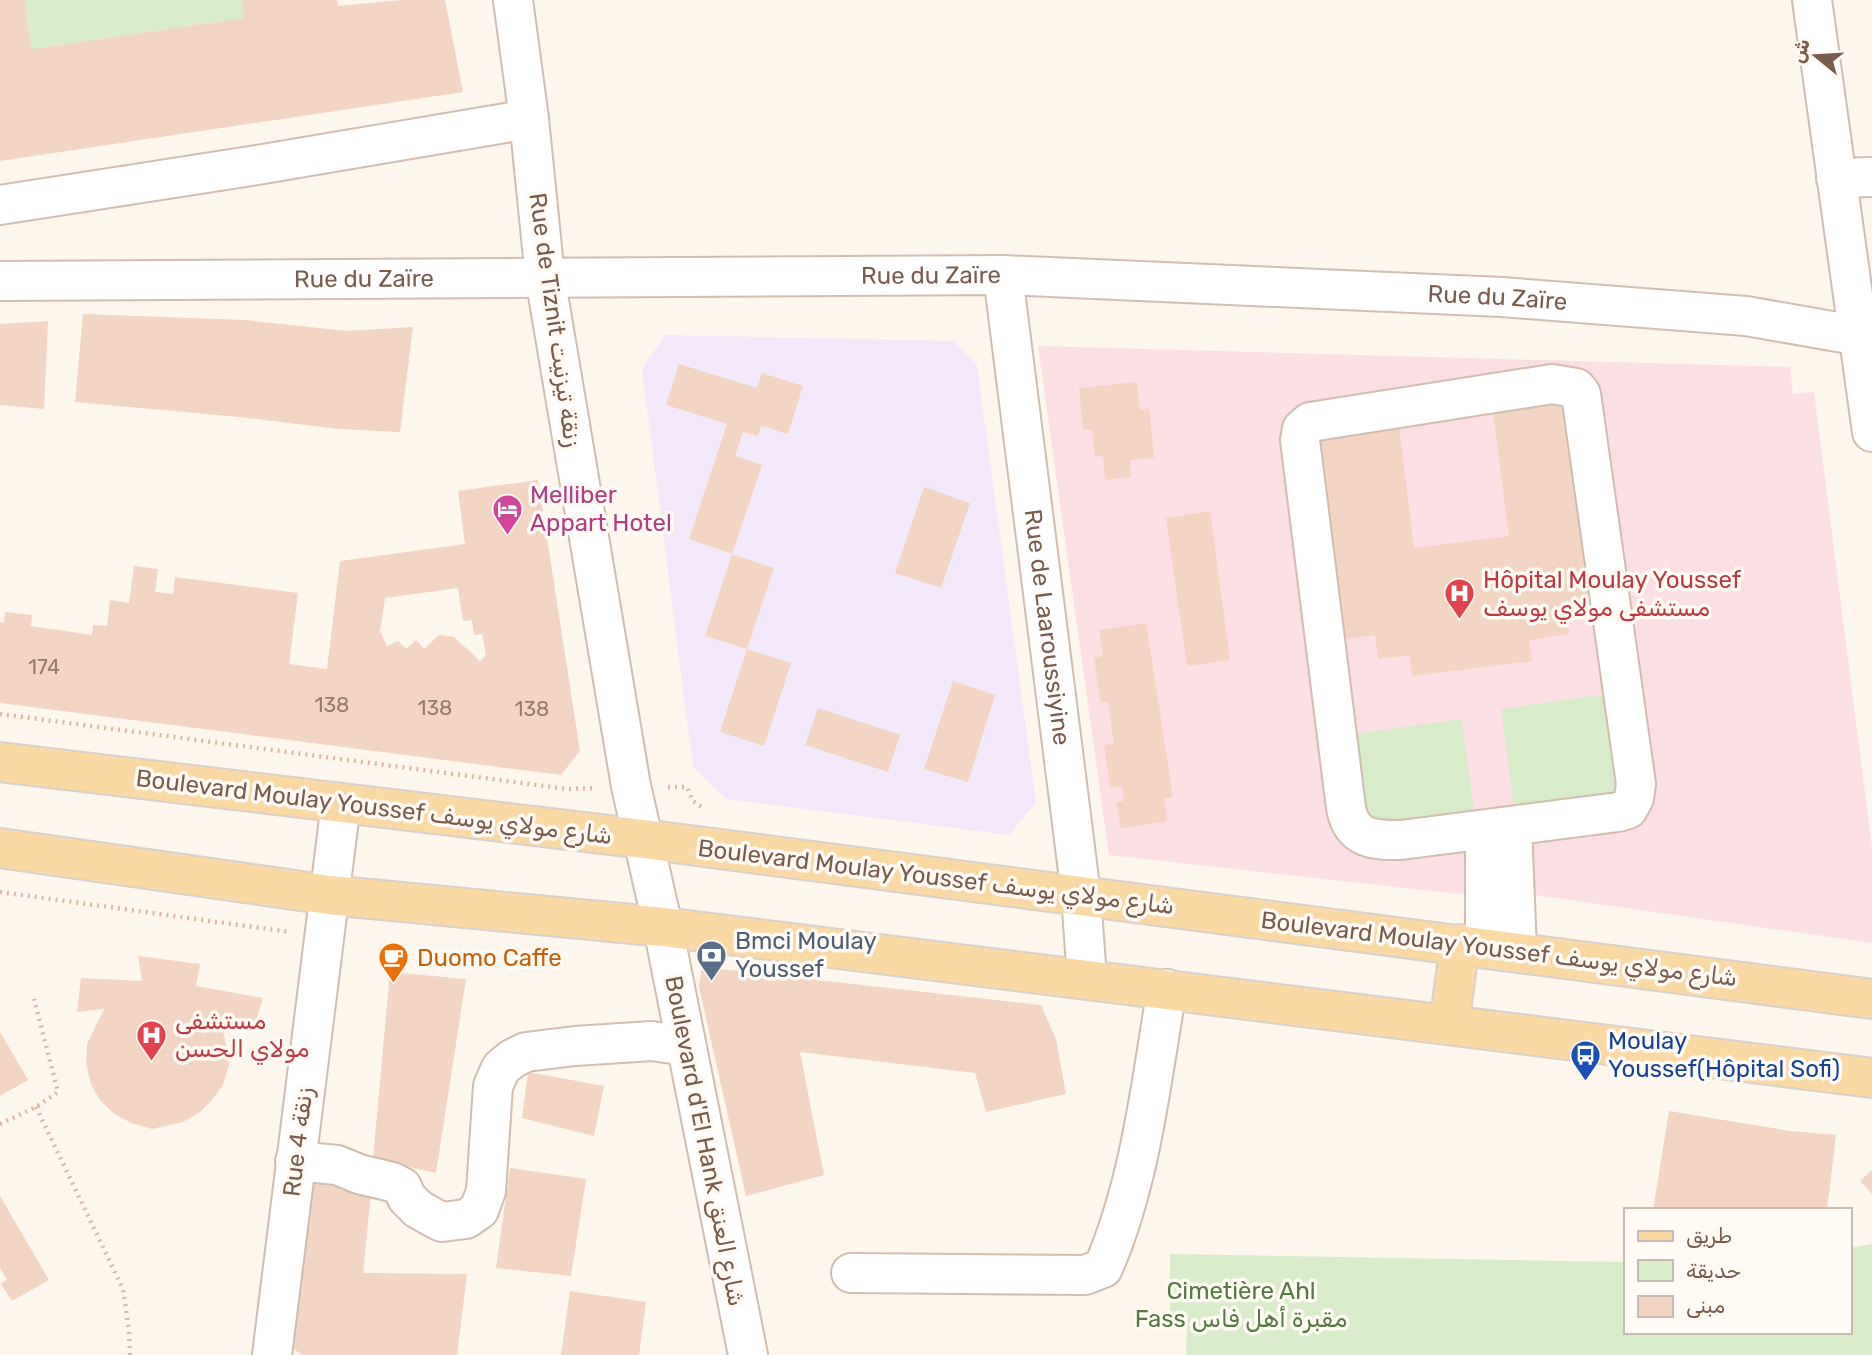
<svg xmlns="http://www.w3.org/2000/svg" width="1872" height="1355" viewBox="0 0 1872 1355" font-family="Rubik,'Noto Naskh Arabic',sans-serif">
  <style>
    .education { fill: #f3e8fa }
    .medical { fill: #fbdfe3 }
    .green { fill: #d8ecc9 }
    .building { fill: #f3d5c3; fill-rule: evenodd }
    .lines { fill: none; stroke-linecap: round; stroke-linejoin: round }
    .minor-casing { stroke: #d1beb0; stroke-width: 42 }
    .major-casing { stroke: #dad1cd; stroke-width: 42 }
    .path { stroke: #d9b8a5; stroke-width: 4.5; stroke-dasharray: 2 5; stroke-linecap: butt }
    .minor { stroke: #fff; stroke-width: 38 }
    .major { stroke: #fbd9a5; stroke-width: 38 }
    .labels { text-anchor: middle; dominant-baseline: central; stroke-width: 7; stroke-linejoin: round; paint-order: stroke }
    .number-label { font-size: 21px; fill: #987a6a }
    .street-label { font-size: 24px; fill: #7a5c4d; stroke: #fffaf3 }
    .hotel-label { font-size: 24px; fill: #b23c85; stroke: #fffaf3; text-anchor: start }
    .health-label { font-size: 24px; fill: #be3a42; stroke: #fffaf3; text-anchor: start }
    .service-label { font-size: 24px; fill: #4e5e75; stroke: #fffaf3; text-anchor: start }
    .food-label { font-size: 24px; fill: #c56008; stroke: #fffaf3; text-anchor: start }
    .transit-label { font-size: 24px; fill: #164399; stroke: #fffaf3; text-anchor: start }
    .park-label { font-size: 24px; fill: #537a41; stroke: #fffaf3 }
  </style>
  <rect width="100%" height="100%" fill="#fdf6ec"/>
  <path class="education" d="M665,335L954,341L977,365L1036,803L1009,835L726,799L693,767L642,369Z"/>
  <path class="medical" d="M1038,346L1790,367L1793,394L1814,392L1872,848V943L1535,895L1534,880L1459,894L1109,855Z"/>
  <path class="green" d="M25,0H242L244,18L31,49Z
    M1607,694L1620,789L1615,794L1514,808L1501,709Z
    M1462,719L1474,811L1379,824L1365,813L1354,734Z
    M1872,1244V1355H1186L1187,1325L1170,1323V1254L1625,1262V1332H1849V1248Z"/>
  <path class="building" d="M0,0H25L31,49L244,18L242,0H337L338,6L401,0H445L463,92L0,161Z
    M83,314L246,320L346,331L413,327L400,432L338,429L239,417L75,402Z
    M48,321L44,409L0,405V324Z
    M679,364L757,388L762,373L803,386L788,434L761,426L758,436L743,432L735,456L762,465L732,554L689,539L727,424L666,405Z
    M1137,382L1140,410L1149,408L1154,458L1130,460L1131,477L1105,480L1103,456L1095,457L1092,430H1083L1079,388Z
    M1567,403L1592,601L1566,604L1569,634L1529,640L1532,661L1412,676L1410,655L1378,659L1375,635L1344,639L1318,435L1399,425L1414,548L1509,536L1493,412Z
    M538,480L580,751L561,775L0,703V622L4,623L5,612L32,615L31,626L92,635L93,625L107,626L110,600L129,603L134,566L158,569L155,592L173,594L175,577L298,593L289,664L327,669L340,561L465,544L458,491ZM458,588L463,621L472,620L474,635L482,634L486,655L480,661L454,637L439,635L424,649L416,640L406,649L398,641L387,646L380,631L385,598Z
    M924,487L970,503L941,588L895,573Z
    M1210,511L1230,660L1187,666L1166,518Z
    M732,554L774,568L747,649L705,636Z
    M1146,623L1173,797L1164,798L1167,821L1121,829L1116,802L1124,801L1122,786L1110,788L1104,745L1114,744L1108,701L1101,702L1094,658L1103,656L1099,630Z
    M747,649L791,663L764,746L720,732Z
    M953,681L995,695L968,782L924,769Z
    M818,708L900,735L888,772L805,745Z
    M138,956L200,964L196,986L263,998L253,1031L223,1028L229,1065L223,1085L211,1101L200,1112L183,1122L152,1129L131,1123L113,1113L99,1099L91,1084L86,1063L87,1044L104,1009L77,1012L81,978L142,981Z
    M702,967L1041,1005L1056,1039L1066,1094L986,1112L975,1073L800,1052L824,1175L746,1196L699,987Z
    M390,972L466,979L436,1173L373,1159Z
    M0,1032L28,1080L0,1096Z
    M528,1072L604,1086L594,1136L522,1118Z
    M1669,1111L1790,1131L1836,1135L1827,1210H1653Z
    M510,1168L586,1179L571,1276L496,1268Z
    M1872,1170V1194L1860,1181Z
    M308,1174L371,1193L363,1273L467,1274L457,1355H302L287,1344Z
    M0,1196L49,1280L12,1301L1,1284L7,1280L0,1268Z
    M570,1291L646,1302L639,1355H561Z"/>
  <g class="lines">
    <defs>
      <g id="minor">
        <path d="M513,0L529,119L545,277L631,786L663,927L748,1355"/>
        <path d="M1812,0L1872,432"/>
        <path d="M1836,178L1872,177"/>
        <path d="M0,205L257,165L529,119"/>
        <path id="s1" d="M1003,275L1081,895L1087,979"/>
        <path id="s2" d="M0,281L1003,275L1502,297L1746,316L1872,338"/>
        <path d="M1552,384L1576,388L1581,394L1636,784L1634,798L1628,809L1618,812L1401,840C1374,840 1352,840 1346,808L1300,440L1302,429L1310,422Z"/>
        <path d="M1512,826L1517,951"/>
        <path d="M1485,830V947"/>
        <path d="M295,1161L337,1165L359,1174L392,1182L402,1187L407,1198L418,1209L434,1218L442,1222L466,1219L479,1210L486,1191L493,1086L501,1068L512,1059L526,1052L575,1046L652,1041L686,1046"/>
        <path d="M851,1273L1085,1275L1103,1268C1141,1181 1151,1082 1167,989"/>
        <path d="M272,1355L341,803"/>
      </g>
      <path id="major" d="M0,762L643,839L1872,999
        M0,848L329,895L663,927L1872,1078
        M1449,1025L1460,944"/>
    </defs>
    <use href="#minor" class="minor-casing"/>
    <use href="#major" class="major-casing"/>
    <path class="path" d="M0,714L567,789L596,788
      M668,787H687L693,801L703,808
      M0,892L290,932
      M36,1107L123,1289L129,1331L130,1355
      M0,1124L36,1107L58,1092L34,999"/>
    <use href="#minor" class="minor"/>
    <use href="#major" class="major"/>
  </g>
  <defs>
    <symbol id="hotel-pin" viewBox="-11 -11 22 30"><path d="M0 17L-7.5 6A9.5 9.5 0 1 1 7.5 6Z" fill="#d1479c" stroke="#fffaf3"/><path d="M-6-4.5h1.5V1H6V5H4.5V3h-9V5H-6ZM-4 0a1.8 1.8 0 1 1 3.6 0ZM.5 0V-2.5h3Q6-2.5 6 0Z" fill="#fff"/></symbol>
    <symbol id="hospital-pin" viewBox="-11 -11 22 30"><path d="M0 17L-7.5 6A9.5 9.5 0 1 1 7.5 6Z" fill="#e0444e" stroke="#fffaf3"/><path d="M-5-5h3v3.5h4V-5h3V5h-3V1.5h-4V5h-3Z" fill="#fff"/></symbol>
    <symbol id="bank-pin" viewBox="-11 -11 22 30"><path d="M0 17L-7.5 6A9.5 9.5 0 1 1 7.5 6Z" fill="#5c6f8a" stroke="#fffaf3"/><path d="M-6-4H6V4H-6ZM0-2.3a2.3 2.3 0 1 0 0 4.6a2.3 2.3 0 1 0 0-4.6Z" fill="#fff"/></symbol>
    <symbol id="cafe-pin" viewBox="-11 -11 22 30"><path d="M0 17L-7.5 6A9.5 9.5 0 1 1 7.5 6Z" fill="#e8710a" stroke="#fffaf3"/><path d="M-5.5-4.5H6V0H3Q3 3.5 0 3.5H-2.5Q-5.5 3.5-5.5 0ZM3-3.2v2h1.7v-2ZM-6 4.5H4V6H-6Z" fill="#fff"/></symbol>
    <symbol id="bus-pin" viewBox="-11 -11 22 30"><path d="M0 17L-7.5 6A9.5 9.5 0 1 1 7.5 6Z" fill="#1a4fb4" stroke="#fffaf3"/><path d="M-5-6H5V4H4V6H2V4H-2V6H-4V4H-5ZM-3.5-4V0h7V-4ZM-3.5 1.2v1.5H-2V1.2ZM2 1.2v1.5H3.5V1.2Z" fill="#fff"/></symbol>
  </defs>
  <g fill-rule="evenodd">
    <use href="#hotel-pin" x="490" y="492" width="35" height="47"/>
    <use href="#hospital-pin" x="1442" y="576" width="35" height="47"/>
    <use href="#bank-pin" x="694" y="938" width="35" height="47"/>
    <use href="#cafe-pin" x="376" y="940" width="35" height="47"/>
    <use href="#hospital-pin" x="134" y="1018" width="35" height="47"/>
    <use href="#bus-pin" x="1568" y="1038" width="35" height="47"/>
  </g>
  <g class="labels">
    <g class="number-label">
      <text x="44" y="666">174</text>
      <text x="332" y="704">138</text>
      <text x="435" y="707">138</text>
      <text x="532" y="708">138</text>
    </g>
    <g class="street-label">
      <text stroke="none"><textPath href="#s2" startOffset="931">Rue du Zaïre</textPath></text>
      <text stroke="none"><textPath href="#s2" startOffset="364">Rue du Zaïre</textPath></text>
      <text stroke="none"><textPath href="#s2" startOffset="1498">Rue du Zaïre</textPath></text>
      <text transform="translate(555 320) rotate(82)">Rue de Tiznit زنقة تيزنيت</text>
      <text stroke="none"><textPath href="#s1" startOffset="355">Rue de Laaroussiyine</textPath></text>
      <text transform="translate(374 807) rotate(7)">Boulevard Moulay Youssef شارع مولاي يوسف</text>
      <text transform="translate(936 877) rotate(7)">Boulevard Moulay Youssef شارع مولاي يوسف</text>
      <text transform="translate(1499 949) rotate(7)">Boulevard Moulay Youssef شارع مولاي يوسف</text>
      <text transform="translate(705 1141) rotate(79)">Boulevard d'El Hank شارع العنق</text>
      <text transform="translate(298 1142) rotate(-83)">Rue 4 زنقة</text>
    </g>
    <g class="hotel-label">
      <text x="530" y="495">Melliber<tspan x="530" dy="28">Appart Hotel</tspan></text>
    </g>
    <g class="health-label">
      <text x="1483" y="580">Hôpital Moulay Youssef<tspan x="1483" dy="28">مستشفى مولاي يوسف</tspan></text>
      <text x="175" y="1021">مستشفى<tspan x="175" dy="28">مولاي الحسن</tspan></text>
    </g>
    <g class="service-label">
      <text x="735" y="941">Bmci Moulay<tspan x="735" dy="28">Youssef</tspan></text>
    </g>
    <g class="food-label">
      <text x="417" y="958">Duomo Caffe</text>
    </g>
    <g class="transit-label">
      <text x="1608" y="1041">Moulay<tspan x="1608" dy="28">Youssef(Hôpital Sofi)</tspan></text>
    </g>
    <g class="park-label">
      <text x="1241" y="1291">Cimetière Ahl<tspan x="1241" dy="28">Fass مقبرة أهل فاس</tspan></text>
    </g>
  </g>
  <rect x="1624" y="1208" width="228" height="126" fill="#fffaf3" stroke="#cabbb1" stroke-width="2"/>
  <rect x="1638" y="1231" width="35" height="10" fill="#fbd9a5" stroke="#cabbb1" stroke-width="2"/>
  <text x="1686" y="1243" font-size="21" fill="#7a5c4d">طريق</text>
  <rect x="1638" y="1260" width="35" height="21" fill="#d8ecc9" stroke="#cabbb1" stroke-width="2"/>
  <text x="1686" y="1278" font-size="21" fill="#7a5c4d">حديقة</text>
  <rect x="1638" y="1296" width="35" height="21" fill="#f3d5c3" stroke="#cabbb1" stroke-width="2"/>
  <text x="1686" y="1313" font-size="21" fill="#7a5c4d">مبنى</text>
  <g transform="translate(1816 56) rotate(288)" stroke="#fffaf3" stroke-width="5" paint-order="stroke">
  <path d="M0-5L12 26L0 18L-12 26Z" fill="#7a5c4d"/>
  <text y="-10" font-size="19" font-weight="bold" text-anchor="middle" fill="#7a5c4d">ش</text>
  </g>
</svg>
